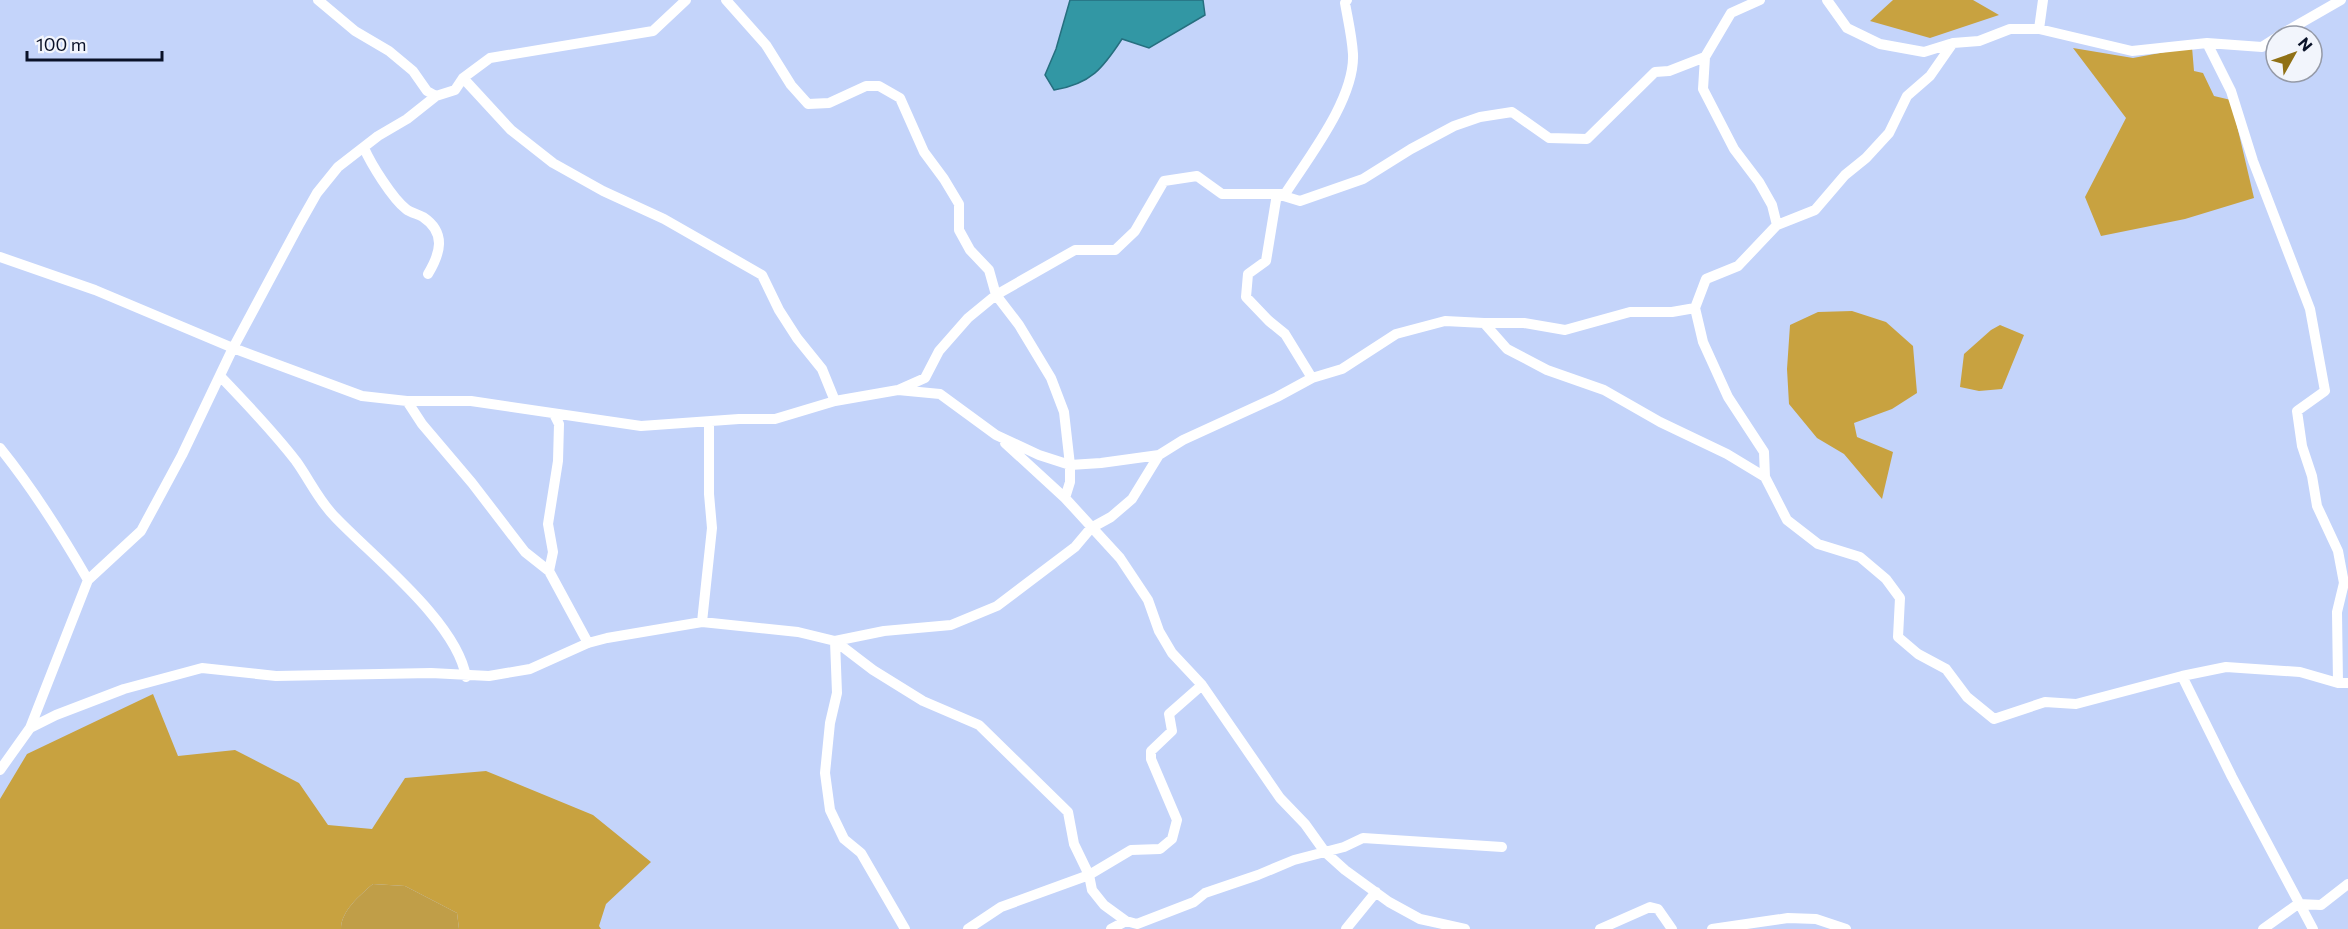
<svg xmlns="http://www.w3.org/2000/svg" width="2348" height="929" viewBox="0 0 2348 929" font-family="Commissioner,sans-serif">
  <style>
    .green { fill: #c09e48 }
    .forest { fill: #c8a240 }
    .water { fill: #3297a4; stroke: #266f7f; stroke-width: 1.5 }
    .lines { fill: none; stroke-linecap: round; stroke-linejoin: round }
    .minor { stroke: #fff; stroke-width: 10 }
  </style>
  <rect width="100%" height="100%" fill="#c4d4fa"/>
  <path class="green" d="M373,884L405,886L457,913L459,929H341C341,911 360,895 373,884Z"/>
  <path class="forest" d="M1893,0H1973L1999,15L1930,38L1870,21Z
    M2192,47L2194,71L2203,73L2214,96L2231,100L2254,198L2185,219L2101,236L2085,197L2126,118L2073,48L2133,58Z
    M1852,311L1886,322L1913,346L1917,393L1892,409L1854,423L1857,437L1893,452L1882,499L1844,454L1817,438L1789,404L1787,369L1790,325L1818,312Z
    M2000,325L2024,335L2002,389L1979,391L1960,387L1964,354L1991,330Z
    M153,694L178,756L235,750L299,783L328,825L372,829L405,778L486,771L593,815L651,862L606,904L599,926L601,929H459L457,913L405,886L373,884C360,895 341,911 341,929H0V799L27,754Z"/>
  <path class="water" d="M1070,0H1203L1205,15L1149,48L1122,39C1103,68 1091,84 1054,90L1045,75L1056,49Z"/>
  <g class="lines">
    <path class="minor" d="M318,0L355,31L389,51L413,71L427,91L436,96
      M726,0L766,45L791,85L808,104L829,103L866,86H879L900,98L924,152L944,179L959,204V230L970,250L989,270L996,295L1019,325L1051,378L1064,412L1070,465V482L1065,498
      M1827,0L1847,28L1880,44L1924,52L1953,43
      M2039,29L2132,51L2207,43L2262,47L2276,38
      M2278,36L2341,0
      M2207,43L2231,91L2253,161L2310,309L2325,391L2297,411L2302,446L2312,476L2317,506L2338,551L2344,583L2337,612L2338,683
      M1705,57L1703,89L1734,149L1759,182L1772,205L1777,225
      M463,78L511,130L553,163L603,191L664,219L762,275L779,310L797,338L822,369L835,401
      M364,148C371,164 392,198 406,209C411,213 418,214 423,217C447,233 440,254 428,274
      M0,257L95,290L233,348L362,396L407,401H471L641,426L739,419H775L835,401L898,390L940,394L996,435L1039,455L1070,465L1101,463L1159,455L1183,440L1277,397L1312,378L1342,369L1396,334L1445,321L1484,323L1507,349L1547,370L1604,390L1660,422L1727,454L1765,477L1787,520L1818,544L1860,557L1886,579L1900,598L1898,637L1918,654L1946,669L1967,697L1994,719L2045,702L2076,704L2182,676L2226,667L2300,672L2338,683H2348
      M1695,308L1703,342L1728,397L1764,452L1765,477
      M1484,323H1524L1565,330L1630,312H1672L1695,308L1706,279L1738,266L1777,225L1815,210L1845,175L1866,158L1889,133L1907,96L1930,76L1953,43L1979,41L2010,29H2039L2043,0
      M220,376C246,403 273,431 296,461C309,479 319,501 335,517C373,557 457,622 466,677
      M1312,378L1285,334L1269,321L1246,297L1248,274L1266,261L1277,194H1285C1308,158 1355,99 1353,54C1352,37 1348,20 1345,3L1347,0
      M898,390L925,378L939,351L968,318L996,295L1075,250H1115L1135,231L1164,181L1197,176L1222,194H1277L1300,201L1363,179L1411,149L1454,126L1480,117L1512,112L1549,138L1587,139L1655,72L1669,71L1705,57L1731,13L1760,0
      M407,401L422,424L472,483L525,552L549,571L588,643
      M1005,443L1065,498L1120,558L1148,600L1159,631L1172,653L1202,685L1280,798L1305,824L1325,852L1345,870L1389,902L1420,919L1465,929
      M0,448C33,489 61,533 88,580
      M549,571L553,552L548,524L558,461L559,424L554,414
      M702,622L712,528L709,494V422
      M835,641L873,670L923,701L979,725L1068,812L1074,844L1089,875L1092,890L1104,905L1126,921
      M835,641L837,693L830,723L825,773L830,810L844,839L861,853L905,929
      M2182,676L2232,777L2313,929
      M30,728L56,715L124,689L202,668L276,676L431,673L489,676L530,669L588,643L607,638L702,622L798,632L835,641L884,631L951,625L997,606L1075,547L1091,528L1111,517L1132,499L1159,455
      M0,770L30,728L88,580L141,531L182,455L233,348L300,223L317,193L338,167L378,136L407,119L436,96L455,90L463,78L490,58L653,31L686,0
      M968,929L1001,907L1089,875L1131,850L1160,849L1172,839L1177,820L1151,759V751L1172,731L1169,714L1202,685
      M1111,929L1126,921L1137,924L1194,902L1205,893L1258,875L1294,860L1344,847L1363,838L1502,847
      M1346,929L1376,892
      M1600,929L1650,907L1658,909L1672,929
      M1712,929L1788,918L1816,919L1846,929
      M2263,929L2298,904L2321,905L2348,884"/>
  </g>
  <g transform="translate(2294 54) rotate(50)"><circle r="28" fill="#f2f5fc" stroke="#959aa7" stroke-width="1.5"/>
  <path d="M0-4.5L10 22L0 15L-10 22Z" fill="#907116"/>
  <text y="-9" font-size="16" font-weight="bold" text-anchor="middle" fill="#0a1228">N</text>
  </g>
  <path d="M27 51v9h135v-9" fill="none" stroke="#0a1228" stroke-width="3"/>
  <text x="36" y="51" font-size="18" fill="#0a1228" stroke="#f2f5fc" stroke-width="4.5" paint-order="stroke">100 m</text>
</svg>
